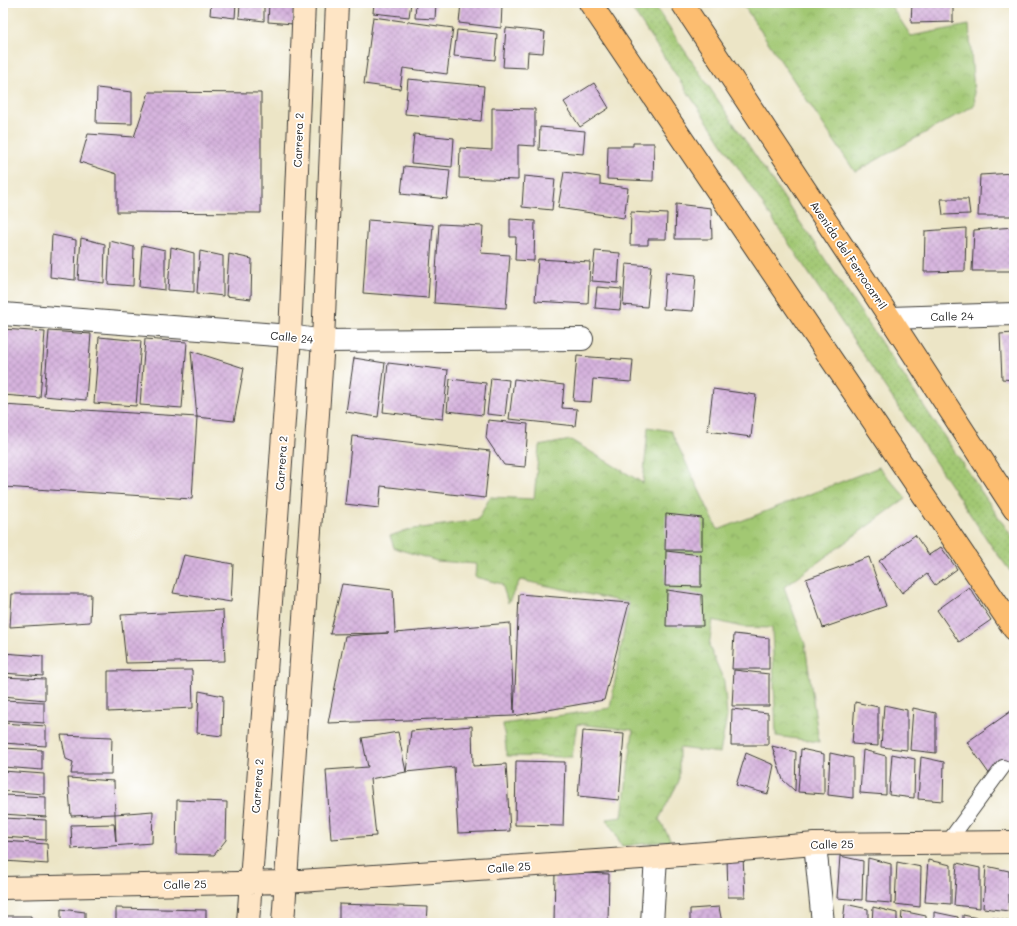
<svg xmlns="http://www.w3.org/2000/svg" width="1017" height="926" viewBox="0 0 1017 926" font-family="Mali,sans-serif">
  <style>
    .park { fill: url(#park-crowns); stroke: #5f7248 }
    .garden { fill: url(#garden-dots); stroke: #5f7248 }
    .building { fill: url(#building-cross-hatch) }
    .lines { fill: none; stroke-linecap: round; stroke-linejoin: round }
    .lane-casing { stroke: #3b3a36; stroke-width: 16 }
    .street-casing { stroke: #3b3a36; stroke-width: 24 }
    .secondary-casing { stroke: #3b3a36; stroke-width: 24 }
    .primary-casing { stroke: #3b3a36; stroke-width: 24 }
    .lane { stroke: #fff; stroke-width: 14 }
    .street { stroke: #fff; stroke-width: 22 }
    .secondary { stroke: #fee5c5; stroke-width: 22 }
    .primary { stroke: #fcbd6f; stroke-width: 22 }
    .labels { text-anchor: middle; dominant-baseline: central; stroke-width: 3.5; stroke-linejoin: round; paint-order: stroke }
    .street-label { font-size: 11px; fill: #1c1c1c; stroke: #fff }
  </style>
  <defs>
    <pattern id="park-crowns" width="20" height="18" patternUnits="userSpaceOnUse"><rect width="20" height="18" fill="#a2c873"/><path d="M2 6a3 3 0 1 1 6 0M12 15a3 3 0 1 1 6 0" fill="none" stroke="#8bab63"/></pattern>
    <pattern id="garden-dots" width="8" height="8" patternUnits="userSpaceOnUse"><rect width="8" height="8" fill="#a2c873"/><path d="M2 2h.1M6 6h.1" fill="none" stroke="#8bab63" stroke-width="1.8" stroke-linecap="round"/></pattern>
    <pattern id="building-cross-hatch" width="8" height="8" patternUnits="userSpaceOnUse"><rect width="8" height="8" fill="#d5b2dd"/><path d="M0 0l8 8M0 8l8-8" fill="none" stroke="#b698bd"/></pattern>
  </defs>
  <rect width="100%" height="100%" fill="#fff"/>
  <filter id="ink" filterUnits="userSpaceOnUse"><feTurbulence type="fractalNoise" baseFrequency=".025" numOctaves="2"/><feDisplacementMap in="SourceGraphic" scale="8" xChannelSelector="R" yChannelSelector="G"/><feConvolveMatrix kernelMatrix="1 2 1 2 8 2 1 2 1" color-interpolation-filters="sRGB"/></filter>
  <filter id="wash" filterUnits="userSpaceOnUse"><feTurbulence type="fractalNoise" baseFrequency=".012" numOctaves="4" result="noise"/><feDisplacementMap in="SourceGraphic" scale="16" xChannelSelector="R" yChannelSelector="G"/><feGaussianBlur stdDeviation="0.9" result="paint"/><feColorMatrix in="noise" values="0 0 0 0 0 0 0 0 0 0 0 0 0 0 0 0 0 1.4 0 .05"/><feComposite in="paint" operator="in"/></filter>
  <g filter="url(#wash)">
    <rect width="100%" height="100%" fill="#ece5c6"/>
    <path class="park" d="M742,3H889L911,36L969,25L975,105L855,172Z
      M648,427L671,431L718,530L879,467L906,498L784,587L805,644L819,742L776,736L772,628L742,627L713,620L709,646L724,681L727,716L720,753L679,748V781L659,819L671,841L622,846L607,819L622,817L633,730L577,724L572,757L507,756L503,724L610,708L629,603L520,580L508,603L502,584L475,577L476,564L437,561L394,548L390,536L407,530L478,520L490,497L534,499L539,446L571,440L643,483Z"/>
    <path class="garden" d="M628,3H652L656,8L1014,540V576L992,547Z"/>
    <g id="blocks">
      <path class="building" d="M211,3H236L235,18L210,15Z
        M240,3H264V21L239,18Z
        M269,3H294L293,24L268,22Z
        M374,3H411L409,17L373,13Z
        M416,3H436L435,19L415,18Z
        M461,3L502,5L501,28L459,23Z
        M912,3H953V22L911,23Z
        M373,17L453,28L447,74L403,68L400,89L364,84Z
        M506,28L545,32L543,53L528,52L527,68L503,67Z
        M457,30L497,34L495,60L454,56Z
        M408,79L484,86L481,121L405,114Z
        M594,83L609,108L580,127L564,102Z
        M97,88L132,92V124L96,123Z
        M149,92L261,93V213L117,212V174L80,162L88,134L134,137Z
        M492,108L535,109V146L518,145V180L459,178L460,148L492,150Z
        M540,127L585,131L583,154L539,150Z
        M414,134L454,138L452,167L411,163Z
        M633,143H654L653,181L607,179L608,146H633Z
        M404,166L450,170L447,199L401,194Z
        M564,172L600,177V184L628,188L624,218L558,208Z
        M1014,173V216H978L980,175Z
        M524,176L555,179L552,210L522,207Z
        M941,199H968L970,214L943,215Z
        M676,204L711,208L712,239H675Z
        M631,212L667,214L666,239H648V245H630Z
        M510,219L535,221L534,261L515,260L516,237H510Z
        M368,220L433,225L428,298L363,293Z
        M439,224L483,226L481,253L510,255L506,308L434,303Z
        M1014,227L1013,271H972L974,230Z
        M966,228L965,271L924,272L925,231Z
        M52,235L76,240L75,280L50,277Z
        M81,238L105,244L104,283L78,280Z
        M110,241L134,247L133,286L108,284Z
        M142,245L165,250V290L139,287Z
        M171,247L194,253V292L168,290Z
        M200,251L223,256V296L197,293Z
        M595,251L620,253L618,283L592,281Z
        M229,254L252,259L251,299L226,296Z
        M538,259L590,262L588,304L535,301Z
        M626,264L651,266L647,307L623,305Z
        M666,272L696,275L693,311L663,309Z
        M597,287L622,289L620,310L595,308Z
        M3,329L45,332L40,398L3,395Z
        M49,331L91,334L86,400L44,396Z
        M1014,333V380L1002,379L1000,334Z
        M99,337L141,341L136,406L94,403Z
        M145,339L187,342L182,408L140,405Z
        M191,351L244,368L234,421L197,417Z
        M577,356L633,360L631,382L593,379L591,402L573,401Z
        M354,358L385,363L378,417L346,412Z
        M388,363L448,370L443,419L383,412Z
        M491,378L509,380L505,416L487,414Z
        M450,379L486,383L483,415L447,411Z
        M514,379L564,385L562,408L577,409L575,426L509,419Z
        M713,389L756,395L751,437L708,431Z
        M3,405L197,417L192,499L3,487Z
        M488,420L528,424L525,467L504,465L486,438Z
        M352,436L490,451L485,498L381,486L379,508L345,504Z
        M666,514L702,518V550H665Z
        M915,535L929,555L941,547L957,569L935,585L927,574L902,593L879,561Z
        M666,551L701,555V587L665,586Z
        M184,555L233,564L231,602L173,593Z
        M869,557L886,606L823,628L806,579Z
        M342,584L393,590L395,633L510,623L514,713L519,594L629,603L604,700L514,716L328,723L345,636L389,633L330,634Z
        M969,587L991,620L959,642L937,610Z
        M667,590L702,595L703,626H666Z
        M12,594H91L90,622L10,627Z
        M223,610L225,661L126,663L121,615Z
        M734,634L769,638V669H732Z
        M3,653L43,656V676L3,673Z
        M192,670L193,708L108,712V671Z
        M734,670L769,674V706H732Z
        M3,677L45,679V700L3,696Z
        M199,691L223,696L222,736L197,733Z
        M3,700L44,702V723L3,720Z
        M855,702L878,707V746L852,744Z
        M884,705L907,710V750L881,747Z
        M913,708L936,713V753L910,750Z
        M732,709L768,713V745H731Z
        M1014,709V759L990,775L967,742Z
        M3,723L46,726V746L3,743Z
        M472,726L473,766L506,764L510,831L458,833L454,767L406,772L411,731Z
        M583,731L624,734L619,800L578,796Z
        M398,732L406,772L370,779L376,836L331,839L326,770L368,767L362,738Z
        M61,735L112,737L111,774H71L73,762L66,759Z
        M772,746L796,752L795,791L783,780Z
        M3,748L42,750V770L3,767Z
        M801,749L824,754V794L798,792Z
        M863,750L886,756V795L860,793Z
        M746,753L774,765L768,794L736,785Z
        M830,753L853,758V798L828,795Z
        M892,754L915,759L914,798L889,795Z
        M921,757L944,762L943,801L918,799Z
        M516,761L565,762L563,826L515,825Z
        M3,771L44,774V794L3,791Z
        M68,778L114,781L115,814L71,816Z
        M3,795L46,797V817L3,814Z
        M177,800L227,802L226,840L214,855L176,854Z
        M153,811L152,843L72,849L71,825L114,824L116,842L115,814Z
        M3,818L46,820V840L3,837Z
        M4,841L47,844L48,864L4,861Z
        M840,856L863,861L862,900L837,898Z
        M727,857H743L745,897H728Z
        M868,858L891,864V903L866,901Z
        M928,860L951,865V904L925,902Z
        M897,862L921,867L920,907L895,904Z
        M957,863L980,868V908L954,905Z
        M986,866L1009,871V911L983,908Z
        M555,872L609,874L608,923H554Z
        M339,904L428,907L427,923H339Z
        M845,904L868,909V923H843Z
        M719,907L722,923H690V909Z
        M873,907L897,913V923H872Z
        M116,908L206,910V923H116Z
        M61,909L85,912V923H61Z
        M902,911L926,916V923H901Z
        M934,912L958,917V923H934Z
        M963,915L987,920V923H963Z
        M3,916H31V923H3Z
        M993,918L1011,922V923H992Z"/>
    </g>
  </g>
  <g filter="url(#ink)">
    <use href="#blocks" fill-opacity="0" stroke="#3b3a36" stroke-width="1"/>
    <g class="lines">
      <defs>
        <path id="lane" d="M948,842L1003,767"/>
        <path id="street" d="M3,314L290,336L323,341L582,339
          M890,318L1014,314
          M815,844L823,923
          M652,923L656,857"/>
        <path id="secondary" d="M3,888L285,882L656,857L815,844L1014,842
          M248,923L290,336L304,3
          M283,923L323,341L337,3"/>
        <path id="primary" d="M590,3L1014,629
          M682,3L890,318L1014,509"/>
      </defs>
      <use href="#lane" class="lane-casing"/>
      <use href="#street" class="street-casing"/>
      <use href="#secondary" class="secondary-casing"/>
      <use href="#primary" class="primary-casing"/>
      <use href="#lane" class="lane"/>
      <use href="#street" class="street"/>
      <use href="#secondary" class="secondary"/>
      <use href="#primary" class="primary"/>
    </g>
  </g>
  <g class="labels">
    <g class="street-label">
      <text transform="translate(298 140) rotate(-88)">Carrera 2</text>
      <text transform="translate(849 255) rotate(56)">Avenida del Ferrocarril</text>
      <text transform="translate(952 316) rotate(-1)">Calle 24</text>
      <text transform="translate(292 337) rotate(6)">Calle 24</text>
      <text transform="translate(281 463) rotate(-86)">Carrera 2</text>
      <text transform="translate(257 786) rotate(-86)">Carrera 2</text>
      <text transform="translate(832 844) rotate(-1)">Calle 25</text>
      <text transform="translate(509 867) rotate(-4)">Calle 25</text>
      <text transform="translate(185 884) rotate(-1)">Calle 25</text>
    </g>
  </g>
  <rect width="1017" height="926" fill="none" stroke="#fff" stroke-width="16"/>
</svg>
